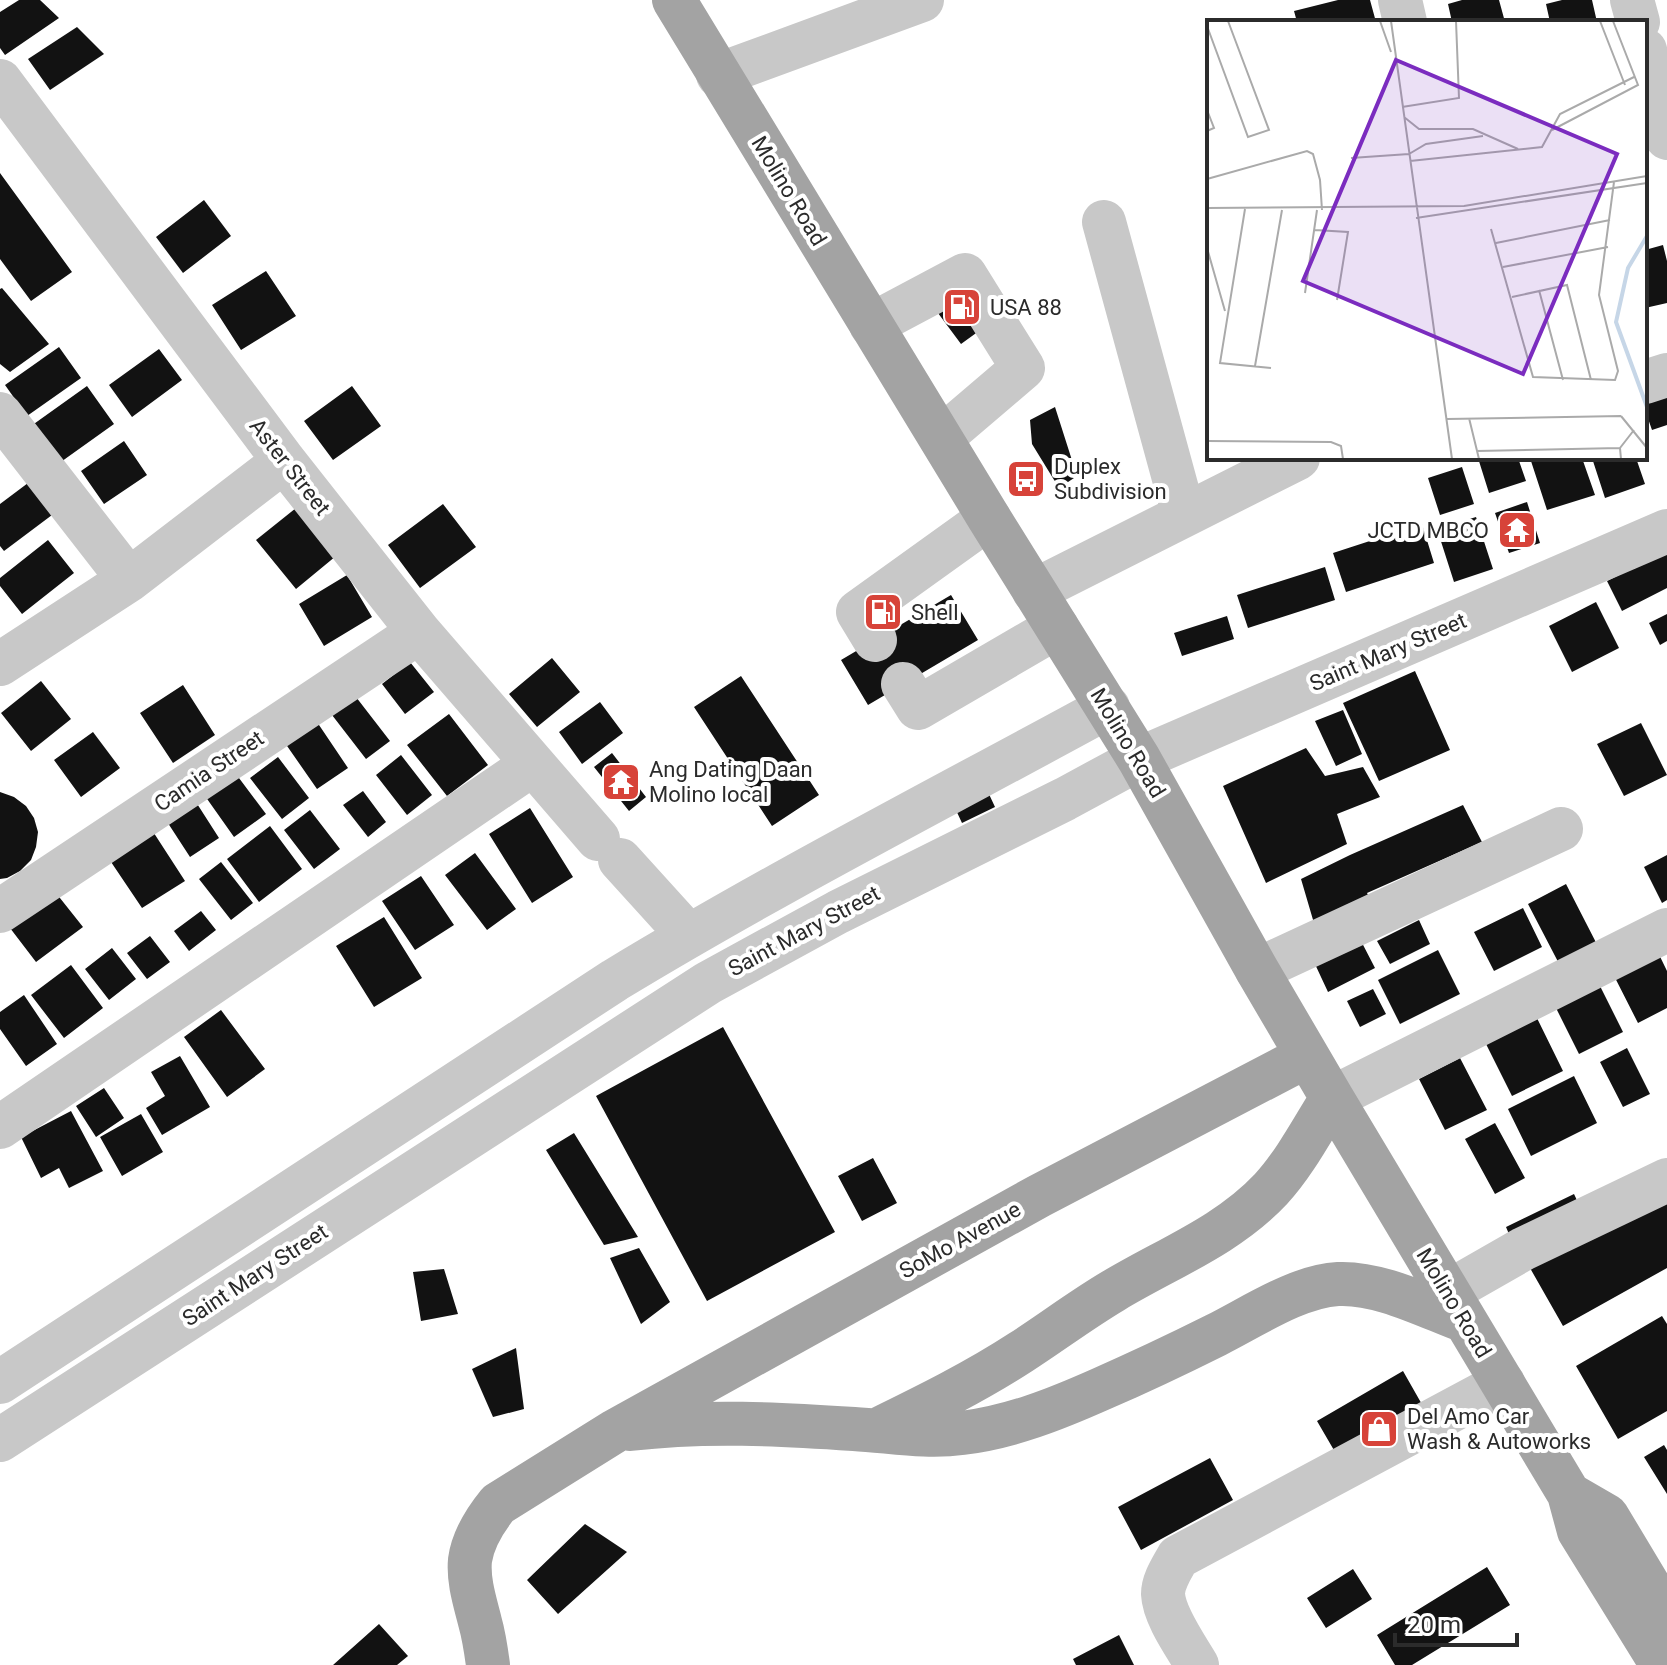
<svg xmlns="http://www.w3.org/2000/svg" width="1667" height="1665" viewBox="0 0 1667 1665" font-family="Roboto,sans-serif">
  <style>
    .building { fill: #121212 }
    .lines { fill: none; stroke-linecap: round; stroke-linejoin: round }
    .minor { stroke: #c8c8c8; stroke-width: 44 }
    .major { stroke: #a3a3a3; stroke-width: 44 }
    .labels { text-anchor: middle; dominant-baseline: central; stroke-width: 8; stroke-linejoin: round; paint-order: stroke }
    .street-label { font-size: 22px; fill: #2b2b2b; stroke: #fff }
    .poi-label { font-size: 22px; fill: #2b2b2b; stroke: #fff; text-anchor: start }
    .inset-river { fill: none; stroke: #c6d6e7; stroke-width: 4 }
    .inset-road { fill: none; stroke: #aaa; stroke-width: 2 }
    .view { fill: #7b2cbf; fill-opacity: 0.15; stroke: #7b2cbf; stroke-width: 4 }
    .inset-edge { fill: none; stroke: #2b2b2b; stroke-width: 4 }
  </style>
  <rect width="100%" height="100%" fill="#fff"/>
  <path class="building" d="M19,0H40L59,18L5,55L0,48V12Z
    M1338,0H1370L1376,22H1297L1294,11Z
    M1462,0H1499L1505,22H1452L1448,4Z
    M1562,0H1592L1597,22H1550L1546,4Z
    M77,27L104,54L50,90L28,59Z
    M0,173L72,272L31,301L0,259Z
    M204,200L231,236L183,273L156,237Z
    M1663,245L1667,261V303L1645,308V250Z
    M266,271L296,316L241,350L212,305Z
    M961,284L990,323L961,344L932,305Z
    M2,288L49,344L10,372L0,364V289Z
    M59,347L81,378L27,416L5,385Z
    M159,349L182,380L132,417L109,385Z
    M87,386L114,424L58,464L31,426Z
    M352,386L381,426L333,460L304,421Z
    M1667,391V425L1652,430L1645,410V398Z
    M1055,407L1077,476L1059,488L1032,444L1030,420Z
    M124,441L147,475L104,504L81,471Z
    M1478,458H1518L1526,481L1489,493Z
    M1530,458H1582L1595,495L1547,510Z
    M1592,458H1636L1645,484L1605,498Z
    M1462,467L1474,504L1440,515L1428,478Z
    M28,483L52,515L4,551L0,546V504Z
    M1527,502L1540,543L1509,553L1495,513Z
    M443,504L476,547L420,588L388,545Z
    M296,508L336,556L296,589L256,540Z
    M1476,517L1493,569L1454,582L1437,529Z
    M1422,524L1434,563L1346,592L1333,553Z
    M48,540L74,573L22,614L0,586V578Z
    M1667,551V588L1622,611L1607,581Z
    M1325,567L1335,600L1248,628L1237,595Z
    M347,575L372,617L324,646L299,604Z
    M951,595L978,640L868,705L841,660Z
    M1596,602L1619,648L1572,672L1549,626Z
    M1667,614V641L1660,645L1649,623Z
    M1227,616L1234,639L1182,656L1174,633Z
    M552,658L580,692L537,727L509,694Z
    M410,662L434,692L405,714L382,684Z
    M1415,671L1450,750L1379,781L1343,703Z
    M741,676L819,795L772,826L694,707Z
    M41,681L71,719L31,751L1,713Z
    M183,685L215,735L173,763L140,713Z
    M356,697L390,741L366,759L332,715Z
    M600,702L623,733L582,764L559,732Z
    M1343,710L1362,754L1336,766L1315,721Z
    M449,714L488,765L447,796L407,745Z
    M317,722L348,768L317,789L285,743Z
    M1641,723L1667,775L1624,796L1597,744Z
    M93,732L120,768L81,797L54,760Z
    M1306,748L1325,776L1363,767L1380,797L1337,814L1347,844L1266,883L1223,786Z
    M612,753L646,797L629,811L594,767Z
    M401,755L432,795L407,815L376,775Z
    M278,757L309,798L282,819L250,778Z
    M236,774L266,814L234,837L205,796Z
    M363,791L386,822L368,837L343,805Z
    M0,792L14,797L26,806L34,818L38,832L36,847L31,860L20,871L7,878L0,879Z
    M988,792L995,807L962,823L955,808Z
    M194,799L219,838L190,857L164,817Z
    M1463,805L1482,842L1367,893L1374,907L1316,930L1301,879L1350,855Z
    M530,808L573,877L532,903L489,834Z
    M310,810L340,849L314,869L284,830Z
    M270,826L302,869L259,902L227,859Z
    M150,827L185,881L142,908L107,856Z
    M475,853L516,909L487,930L445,875Z
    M1667,855V900L1662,903L1644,867Z
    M221,862L253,903L231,920L199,879Z
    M421,876L454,925L415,950L382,901Z
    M1566,884L1605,960L1567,979L1528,904Z
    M56,893L83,927L36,962L10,928Z
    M1523,908L1542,947L1494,971L1474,932Z
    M201,911L216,930L189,951L174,931Z
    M384,917L422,978L374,1007L336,946Z
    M1419,920L1430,944L1390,964L1377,941Z
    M150,936L170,962L147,979L127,953Z
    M1360,939L1375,968L1328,992L1314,962Z
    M1652,940L1667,971V1008L1638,1023L1607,962Z
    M112,948L136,979L109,1000L85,969Z
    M1438,950L1460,994L1400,1024L1378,980Z
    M71,965L103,1008L64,1038L31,995Z
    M1592,970L1623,1032L1579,1054L1548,992Z
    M1373,989L1386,1014L1360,1027L1347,1001Z
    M24,995L57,1044L26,1066L0,1029V1012Z
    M221,1010L265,1069L227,1097L184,1037Z
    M1534,1012L1563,1071L1512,1096L1483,1038Z
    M723,1027L835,1232L707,1301L596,1096Z
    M1627,1048L1650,1094L1623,1107L1600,1062Z
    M180,1056L210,1107L162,1135L146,1108L165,1096L151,1072Z
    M1460,1058L1487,1110L1445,1130L1419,1079Z
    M1574,1076L1597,1123L1531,1156L1508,1109Z
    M104,1088L124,1118L96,1137L76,1106Z
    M71,1111L103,1171L69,1188L59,1168L41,1178L21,1137Z
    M141,1114L163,1152L122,1176L100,1137Z
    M1495,1123L1525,1178L1495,1194L1465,1139Z
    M574,1133L638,1237L604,1245L546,1150Z
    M873,1158L897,1203L862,1221L838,1176Z
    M1667,1191V1268L1563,1326L1530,1268Z
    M1574,1194L1583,1213L1514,1246L1506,1227Z
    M639,1248L670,1302L641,1324L610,1258Z
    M444,1269L458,1314L421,1321L413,1272Z
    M1662,1316L1667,1324V1411L1618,1439L1576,1366Z
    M516,1348L524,1409L493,1417L472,1369Z
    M1403,1371L1428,1415L1342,1464L1317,1421Z
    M1664,1445L1667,1450V1494L1644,1457Z
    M1210,1458L1233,1500L1141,1550L1118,1507Z
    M585,1524L627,1552L558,1614L527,1580Z
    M1487,1567L1510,1605L1412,1665H1395L1377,1635Z
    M1353,1569L1372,1599L1326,1628L1307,1598Z
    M379,1624L408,1656L397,1665H333Z
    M1119,1635L1134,1665H1076L1073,1659Z"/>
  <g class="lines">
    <path class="minor" d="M1400,0L1405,22
      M1632,0L1638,22
      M1645,50L1667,138
      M718,75L922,0
      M0,81L284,461L419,632L598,839
      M1104,222L1184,515
      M871,325L965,275L1023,368L941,438
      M1645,382L1667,375
      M0,414L129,580
      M1034,591L1298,458
      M875,640L858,612L989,518
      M0,664L129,580L284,461
      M903,684L918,708L1057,627
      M620,860L688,935
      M0,911L419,632
      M1257,970L1561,829
      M1332,1098L1667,930
      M0,1127L533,764
      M1448,1292L1523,1249L1667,1180
      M0,1382L615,980C775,883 943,797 1108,707
      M0,1440L708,983L838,912L1065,799L1139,759L1667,531
      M1197,1665C1186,1646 1164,1616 1163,1594C1163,1581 1172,1568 1178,1557L1503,1383"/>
    <path class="major" d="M674,0L989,518L1139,759L1257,970L1332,1098L1569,1494L1579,1531L1662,1665
      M630,1429C705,1420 779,1424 854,1429C890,1431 926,1438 962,1433C1011,1427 1056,1409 1101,1389C1140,1372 1178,1354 1216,1335C1252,1317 1298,1286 1338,1284C1380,1282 1427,1307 1465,1321
      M877,1430C926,1406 975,1382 1021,1352C1052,1332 1081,1310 1113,1291C1166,1259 1227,1236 1271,1189C1295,1163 1313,1128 1332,1098
      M1569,1494L1607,1516L1667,1616
      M488,1665C486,1650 484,1636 480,1622C475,1602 468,1581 470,1560C473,1539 485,1520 498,1504L615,1431L1039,1196L1307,1056"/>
  </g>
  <defs>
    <symbol id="fuel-square" viewBox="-11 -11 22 22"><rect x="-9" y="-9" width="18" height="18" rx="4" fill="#d74339" stroke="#fff"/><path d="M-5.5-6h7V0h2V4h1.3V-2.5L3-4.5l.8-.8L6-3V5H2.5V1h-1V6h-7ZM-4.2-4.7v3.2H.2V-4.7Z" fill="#fff"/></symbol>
    <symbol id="bus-square" viewBox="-11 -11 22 22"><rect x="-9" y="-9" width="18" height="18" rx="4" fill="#d74339" stroke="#fff"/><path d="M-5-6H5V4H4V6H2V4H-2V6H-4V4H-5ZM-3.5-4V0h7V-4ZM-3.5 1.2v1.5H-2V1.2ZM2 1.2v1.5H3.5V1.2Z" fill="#fff"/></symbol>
    <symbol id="temple-square" viewBox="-11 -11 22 22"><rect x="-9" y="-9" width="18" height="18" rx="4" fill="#d74339" stroke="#fff"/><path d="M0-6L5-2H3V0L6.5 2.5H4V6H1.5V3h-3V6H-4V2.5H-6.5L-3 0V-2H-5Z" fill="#fff"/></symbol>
    <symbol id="shop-square" viewBox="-11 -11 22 22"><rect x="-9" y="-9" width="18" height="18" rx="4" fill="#d74339" stroke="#fff"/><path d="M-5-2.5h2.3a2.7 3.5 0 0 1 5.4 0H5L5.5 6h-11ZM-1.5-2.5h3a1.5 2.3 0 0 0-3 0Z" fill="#fff"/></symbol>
  </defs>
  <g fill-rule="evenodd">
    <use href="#fuel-square" x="940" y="285" width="44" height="44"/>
    <use href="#bus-square" x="1004" y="457" width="44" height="44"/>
    <use href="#temple-square" x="1495" y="508" width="44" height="44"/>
    <use href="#fuel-square" x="861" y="590" width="44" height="44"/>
    <use href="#temple-square" x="599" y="760" width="44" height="44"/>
    <use href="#shop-square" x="1357" y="1407" width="44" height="44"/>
  </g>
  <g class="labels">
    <g class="street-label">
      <text transform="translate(789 191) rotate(59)">Molino Road</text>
      <text transform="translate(290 467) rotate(52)">Aster Street</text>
      <text transform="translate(1388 652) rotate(-23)">Saint Mary Street</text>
      <text transform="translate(1128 743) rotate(59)">Molino Road</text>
      <text transform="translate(209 771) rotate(-34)">Camia Street</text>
      <text transform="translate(804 931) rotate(-28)">Saint Mary Street</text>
      <text transform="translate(960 1240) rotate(-29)">SoMo Avenue</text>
      <text transform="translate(255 1275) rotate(-33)">Saint Mary Street</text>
      <text transform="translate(1454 1303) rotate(59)">Molino Road</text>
    </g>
    <g class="poi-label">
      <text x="990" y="307">USA 88</text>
      <text x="1054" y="466">Duplex<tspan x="1054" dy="25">Subdivision</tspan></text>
      <text x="1489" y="530" text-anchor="end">JCTD MBCO</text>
      <text x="911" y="612">Shell</text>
      <text x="649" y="769">Ang Dating Daan<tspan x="649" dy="25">Molino local</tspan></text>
      <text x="1407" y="1416">Del Amo Car<tspan x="1407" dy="25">Wash &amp; Autoworks</tspan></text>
    </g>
  </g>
  <g transform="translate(1207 20)">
    <rect width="440" height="440" fill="#fff"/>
    <path class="inset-river" d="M440,216L421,248L409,302L440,387"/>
    <path class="inset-road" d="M173,1L184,32M184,1L245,439M393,1L418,65M0,6L41,117L62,110L21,1M195,87L252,78L249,1M0,90L7,108L0,111M197,97L212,109H266L311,129M345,110L431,65L406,1M202,134L219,124L276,116M144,138L202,134M203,141L335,127L353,94L427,57M0,159L100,131L106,134L113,160L115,190M0,188L257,186L440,156M38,189L13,343L64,348M209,198L440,163M284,209L326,357L408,360L411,351L392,275L407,162M108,210L141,212L130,280M289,223L403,200M0,228L18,291M296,247L401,227M332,270L356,360M98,273L110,190M305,277L360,265L384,360M48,346L75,190M414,396L440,428M262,398L272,439M240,399L414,396M0,421L124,422L134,426L136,439M270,431L413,428M414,439L413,428L427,410"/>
    <path class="view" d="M189,40L410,134L316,354L96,261Z"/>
    <rect width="440" height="440" class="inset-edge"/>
  </g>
  <path d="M1395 1633v12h122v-12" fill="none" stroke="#2b2b2b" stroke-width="4"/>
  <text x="1407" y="1633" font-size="24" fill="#2b2b2b" stroke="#ffffff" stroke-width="6" paint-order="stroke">20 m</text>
</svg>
